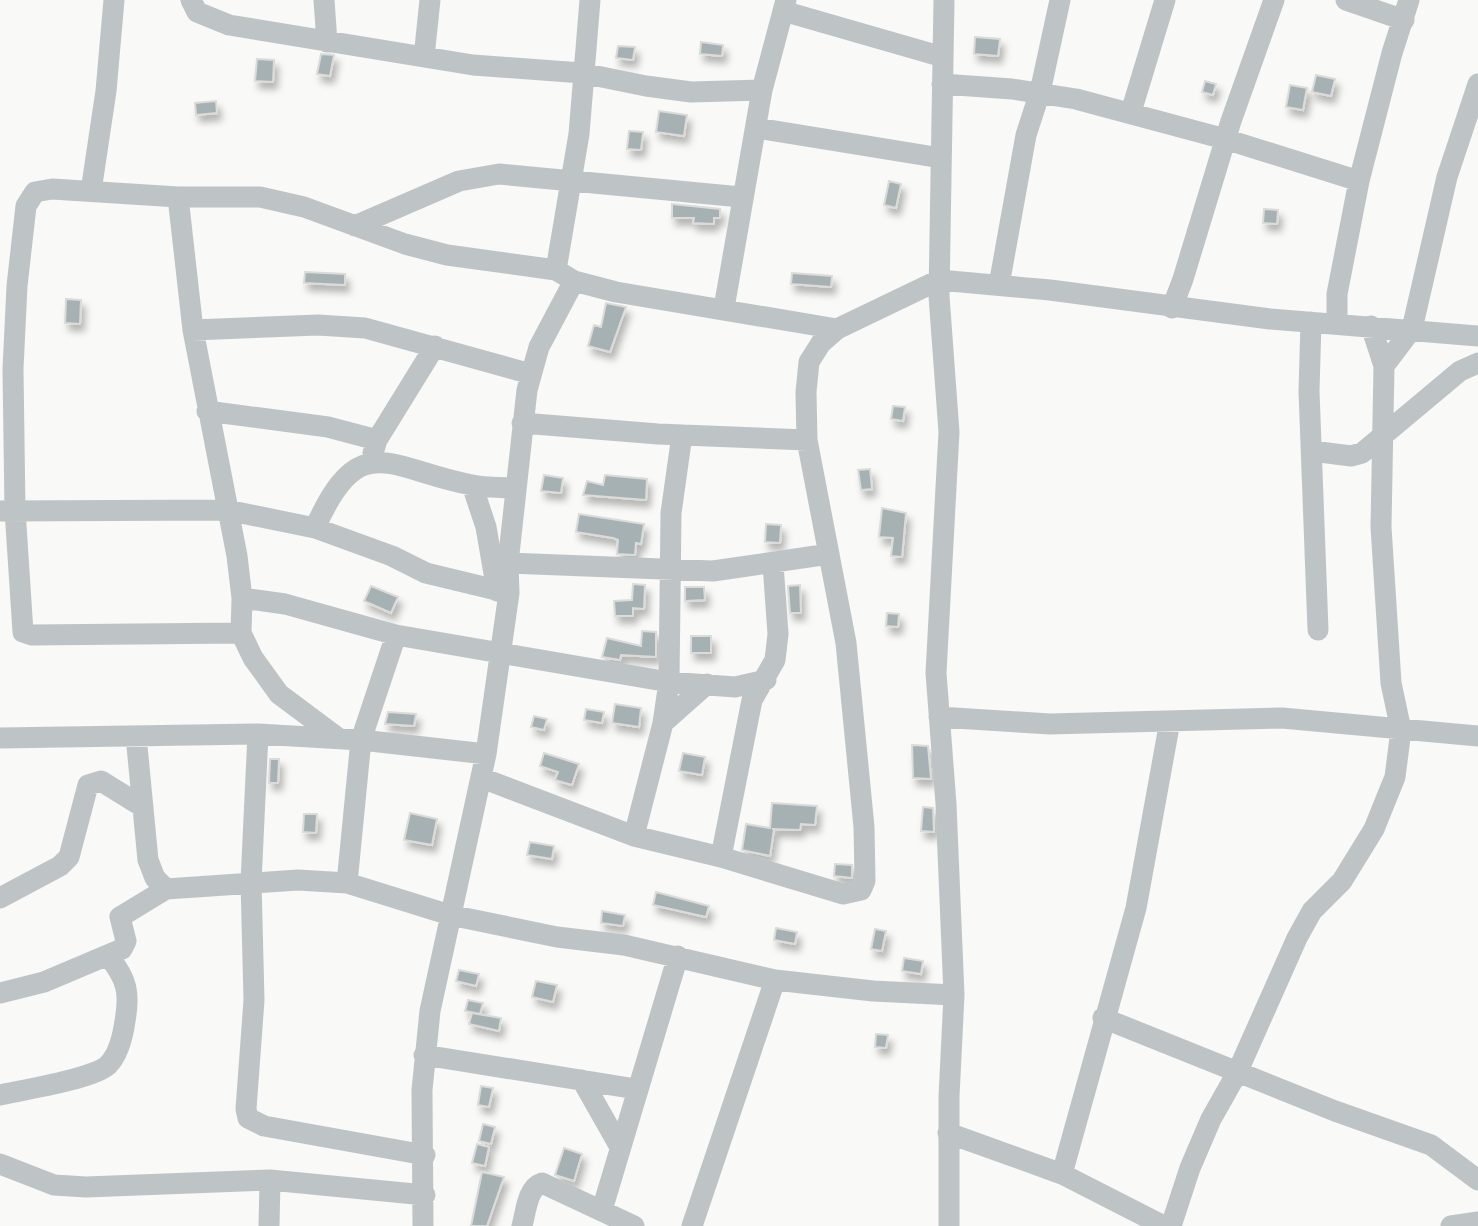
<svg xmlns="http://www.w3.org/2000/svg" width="1478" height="1226" viewBox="0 0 1478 1226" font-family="'Asap Condensed',sans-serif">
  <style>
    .building { fill: #a6b1b4; stroke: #dbdbd9; stroke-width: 2; filter: url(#shadow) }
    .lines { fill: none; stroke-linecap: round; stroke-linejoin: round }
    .minor { stroke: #bec4c6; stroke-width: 21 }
  </style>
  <defs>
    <filter id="shadow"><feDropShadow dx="4" dy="7" stdDeviation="3.5" flood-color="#0004"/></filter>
  </defs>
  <rect width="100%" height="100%" fill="#f9f9f7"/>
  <path class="building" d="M975,37L1000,39L998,56L974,54Z
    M701,42L723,45L722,56L700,54Z
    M618,46L635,47L633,60L616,58Z
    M321,54L334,55L330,76L317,74Z
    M257,59L274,60L273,82L255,81Z
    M1316,75L1335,79L1331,96L1312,92Z
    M1205,81L1216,84L1213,95L1202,92Z
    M1290,85L1307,88L1303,110L1286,107Z
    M216,101L217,113L196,115L195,103Z
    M659,111L687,115L684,136L656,132Z
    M629,131L643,132L641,150L627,149Z
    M889,181L901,184L896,208L884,205Z
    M672,204L720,209V218H714V224L693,223L694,218H672Z
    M1264,209L1278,210L1277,224L1263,223Z
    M305,272L345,274V285L304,283Z
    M792,273L832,276L831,287L791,284Z
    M66,299L81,300L80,324L65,323Z
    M606,303L626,307L610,352L588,346L594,325L601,327Z
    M893,406L905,407L903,421L891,419Z
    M870,469L872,489L861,490L858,470Z
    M544,475L563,478L561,493L541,491Z
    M605,475L647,479L646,500L583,495L587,481L603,485Z
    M882,508L906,513L902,557L891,556L893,538L879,537Z
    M579,514L644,524L641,544L636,543L635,555L617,554L618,540L613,538L576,532Z
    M766,524L781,525L780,543L765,542Z
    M633,584L645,585L644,609L633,608V616H615L614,601L632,600Z
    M800,585L801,613H790L788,586Z
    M371,586L398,597L391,613L364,601Z
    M685,587H704L705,600L685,601Z
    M887,613L899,614L898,627L886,626Z
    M642,631L656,632V657L621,655L620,660L602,657L607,638L641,646Z
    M691,636H711V653H691Z
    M615,704L641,708L639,727L612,723Z
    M586,709L604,712L602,723L584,720Z
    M388,712L416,714L414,726L385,724Z
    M534,716L547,719L544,730L531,727Z
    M912,745L928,746L931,779L913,778Z
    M544,753L579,764L572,785L555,780L558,772L540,766Z
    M683,753L705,757L702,775L679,771Z
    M270,759H279L278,783H269Z
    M772,803L817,806L815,825L801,824L800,830L772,829H774L770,856L742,850L746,824L770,828Z
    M923,807L933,808L934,832L921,831Z
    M410,813L437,819L432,845L404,840Z
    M304,814H317L316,833L303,832Z
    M530,842L554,846L552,859L527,855Z
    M835,864L852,865V878L834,876Z
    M656,892L709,906L706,917L653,905Z
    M602,911L625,915L623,926L601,923Z
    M776,928L797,932L795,944L774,940Z
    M875,929L886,931L882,951L871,949Z
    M904,958L923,961L921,974L902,971Z
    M459,970L479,974L476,986L456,981Z
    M536,981L557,985L553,1002L532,997Z
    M468,1000L483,1003L480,1014L465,1011Z
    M472,1013L501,1018L499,1031L469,1024Z
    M876,1034L888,1035L886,1048L875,1047Z
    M481,1086L493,1088L489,1107L478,1105Z
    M483,1124L495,1127L491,1144L479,1141Z
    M477,1144L489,1147L485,1166L472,1163Z
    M564,1148L582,1154L574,1181L555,1175Z
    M482,1172L504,1177L487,1226H471Z"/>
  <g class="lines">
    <path class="minor" d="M191,0L197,12L229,25L473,65L582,73L646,86L691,92L762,90
      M324,0L327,42
      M944,0L939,296L949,432L936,673L946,804L954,995L949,1097V1226
      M1346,0L1404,20
      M783,11L943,57
      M424,57L430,0
      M942,84L1012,89L1076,99L1225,139L1359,181
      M1131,112L1165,0
      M756,128L941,158
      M91,191L106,91L114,0
      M178,197L193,330L237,556L242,598L241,633L253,658L279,694L338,738
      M355,226L459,181L499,174L741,197
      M556,270L579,134L590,0
      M999,285L1026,135L1040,92L1060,0
      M724,308L762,90L786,0
      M1172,308L1183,279L1231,121L1274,0
      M1311,322L1309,391L1318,630
      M1337,324V294L1359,181L1392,53L1409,0
      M193,330L318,325L365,328L531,374
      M1384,366L1412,329L1447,177L1478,84
      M207,411L328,427L377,440
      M522,423L658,434L807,440
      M1312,451L1351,456L1362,453L1460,371L1478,363
      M373,453L377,440L435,346
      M472,485L486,527L497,591
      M0,511L227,510L315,528L392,556L426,573L509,593
      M315,528C360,426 390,470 472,485C485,488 501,487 515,488
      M508,563L713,571L829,554
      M242,598L285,604L396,635L669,682L735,687L766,680
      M241,633L32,635L23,632L15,510L13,369L17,286L26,206L35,192L52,189L178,197H260L304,207L405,244L447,255L556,270L574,281L616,292L837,329
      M939,717L1050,724L1282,718L1478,736
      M663,723L707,684
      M258,734L251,882L254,1000L246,1109L248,1118L264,1126L425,1155
      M136,736L148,860L155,878L166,889
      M0,738L258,734L361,740L486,754
      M482,778L634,836L721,857L843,894L861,890L865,881L864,827L846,643L807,440L806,392L809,362L821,343L837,329L939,280L1050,290L1270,319L1478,336
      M634,836L663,723L669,682L671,513L682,435
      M721,857L752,700L775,660L778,634L773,564
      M347,883L361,740L396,635
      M0,898L60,866L69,857L88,785L101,781L143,807
      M0,993L44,982L122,949L126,941L120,917L166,889L298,880L347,883L450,915L557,937L624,945L775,980L873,991L954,995
      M1103,1018L1335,1111L1431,1145L1478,1180
      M424,1055L636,1089
      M582,1080L620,1147
      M0,1095C23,1090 93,1079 108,1065C119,1054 123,1035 125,1021C130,993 127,979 109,957
      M948,1133L1062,1174L1164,1226
      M0,1164L54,1185L86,1187L270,1180L425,1195
      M1062,1174L1136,908L1170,721
      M602,1210L678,956
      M269,1226L270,1180
      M423,1226L422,1090L430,1011L486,754L509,593L508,563L527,390L539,347L574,281
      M522,1226C526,1212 527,1188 542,1183L634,1226
      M692,1226L775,980
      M1171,1226L1190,1168L1211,1119L1237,1073L1297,938L1312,911L1342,881L1374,829L1395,777L1401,730L1391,683L1381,527L1384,366L1371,326
      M1451,1226L1478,1222"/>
  </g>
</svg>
